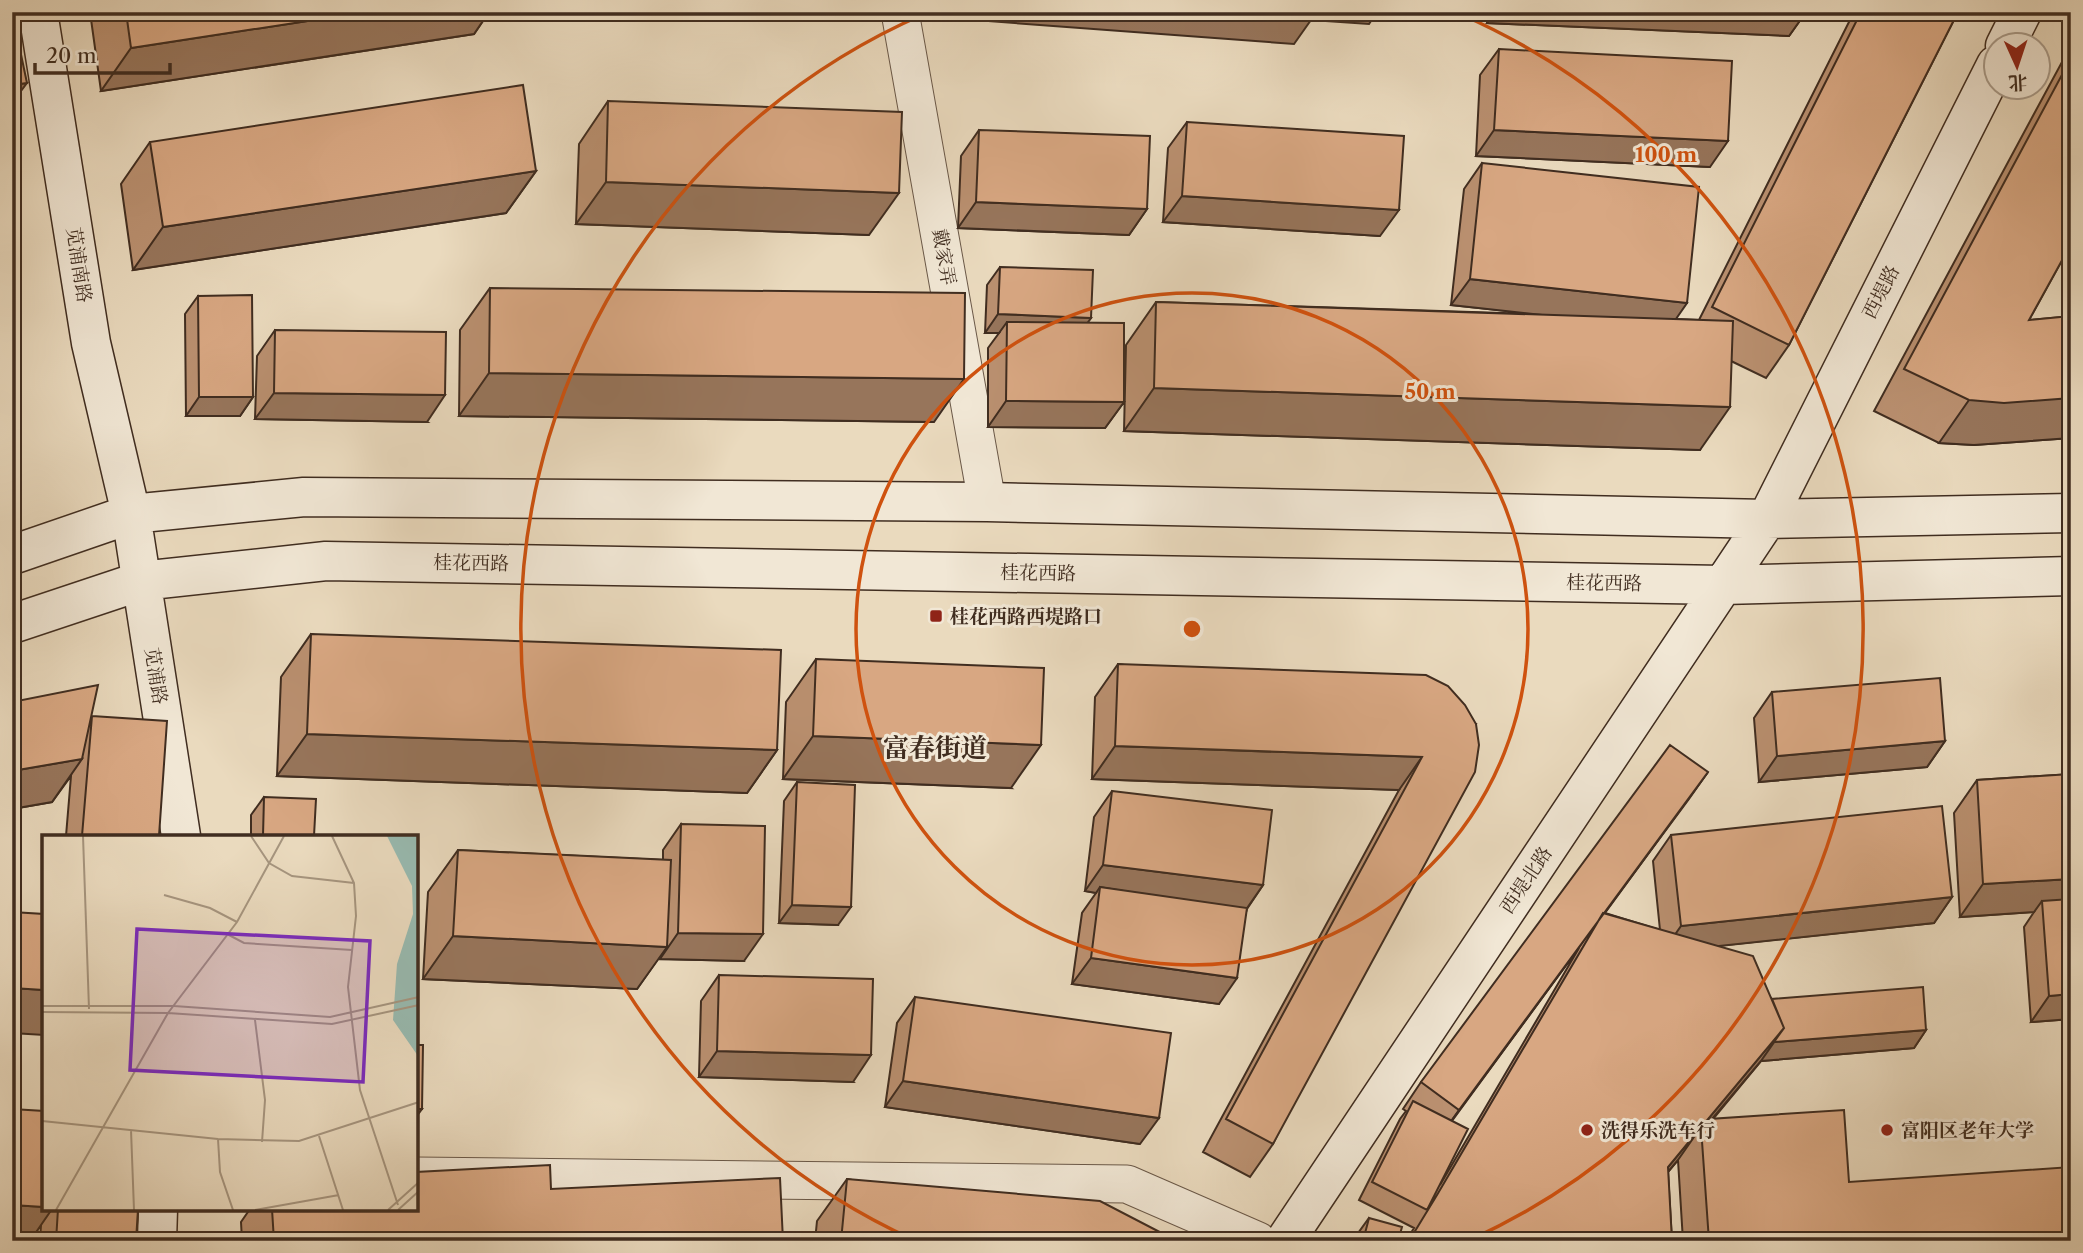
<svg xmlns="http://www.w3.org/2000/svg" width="2083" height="1253" viewBox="0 0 2083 1253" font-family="'Libre Caslon Text','Noto Serif SC',serif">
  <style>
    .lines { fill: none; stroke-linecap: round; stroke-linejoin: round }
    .street-casing { stroke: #6a5848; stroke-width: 39 }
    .secondary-casing { stroke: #402d20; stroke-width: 41 }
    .street { stroke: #f1e7d5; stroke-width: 37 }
    .secondary { stroke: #f1e7d5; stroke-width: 38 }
    .wall { fill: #ba9070; stroke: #402d20; stroke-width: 2; fill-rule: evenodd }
    .shaded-wall { fill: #97755b; stroke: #402d20; stroke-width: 2 }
    .building { fill: #d8a782; stroke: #402d20; stroke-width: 2 }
    .ring { fill: none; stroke: #cf520f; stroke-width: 3.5 }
    .poi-dot { fill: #8f2418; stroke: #f1e7d5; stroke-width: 2.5 }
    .labels { text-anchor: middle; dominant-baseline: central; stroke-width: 6; stroke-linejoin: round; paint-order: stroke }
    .street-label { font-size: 19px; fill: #402d20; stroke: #f1e7d5 }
    .poi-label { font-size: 19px; font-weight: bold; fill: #402d20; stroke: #f1e7d5; text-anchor: start }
    .district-label { font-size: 26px; font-weight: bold; fill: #402d20; stroke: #f1e7d5 }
    .inset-road { fill: none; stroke: #a6957f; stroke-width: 2 }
    .view { fill: #7b2cbf; fill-opacity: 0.15; stroke: #7b2cbf; stroke-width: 3.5 }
    .inset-edge { fill: none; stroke: #402d20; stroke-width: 3.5 }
    .centre { fill: #cf520f; stroke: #f1e7d5; stroke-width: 3.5 }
    .ring-label { font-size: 21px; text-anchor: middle; font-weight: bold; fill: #cf520f; stroke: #f1e7d5; stroke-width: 6; stroke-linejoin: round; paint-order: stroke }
  </style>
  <rect width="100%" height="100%" fill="#eadabe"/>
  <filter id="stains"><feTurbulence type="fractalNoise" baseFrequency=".00286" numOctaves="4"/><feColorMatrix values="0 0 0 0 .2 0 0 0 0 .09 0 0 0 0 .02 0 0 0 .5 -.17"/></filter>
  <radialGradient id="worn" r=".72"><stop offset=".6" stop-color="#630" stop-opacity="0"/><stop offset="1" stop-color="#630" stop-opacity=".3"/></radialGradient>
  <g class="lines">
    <defs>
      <path id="street" d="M900,12L987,502
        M416,1176L1127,1184L1258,1241"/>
      <path id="secondary" d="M38,12L91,343L131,514L181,836
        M2005,46L2022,12
        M12,555L131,514L304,497L987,502L1767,519L2071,513
        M12,624L141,581L326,561L1723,585L2071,576
        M157,1241L158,1209
        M1285,1241L1767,519L1996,65"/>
    </defs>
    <use href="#street" class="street-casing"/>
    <use href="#secondary" class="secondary-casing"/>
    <use href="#street" class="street"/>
    <use href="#secondary" class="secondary"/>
  </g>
  <path class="wall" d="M90,12H489L474,34L101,91Z
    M1488,12H1806L1789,36L1487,23Z
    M1854,12H1958L1789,345L1766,378L1731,361L1700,450L1124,431L1126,345L1156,302L1536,314L1451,305L1464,189L1482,163L1675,319L1699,320Z
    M1499,49L1710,167L1476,156L1480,75Z
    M2071,49V244L2029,320L2071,316V438L1974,445L1939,443L1874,411L2062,62Z
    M608,101L869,235L576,224L579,144Z
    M1187,122L1380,236L1163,222L1168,148Z
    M979,130L1147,209L1129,235L958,228L961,156Z
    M150,142L536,171L506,213L133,270L121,184Z
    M1000,267L1091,318L1087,323L1124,402L1105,428L988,427V348L999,333H985L987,285Z
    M490,288L934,422L459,416L460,330Z
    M198,296L253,397L240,416H186L185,314Z
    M275,330L427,422L255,419L257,356Z
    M311,634L777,750L747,793L277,776L281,677Z
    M816,659L1011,788L783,779L786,702Z
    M1118,664L1476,724L1273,1144L1250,1177L1203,1152L1399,790L1092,779L1095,697Z
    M1772,692L1945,741L1927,767L1759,782L1754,718Z
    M12,702L91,716L159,836H66L71,776L52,802L12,809Z
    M1708,772L1605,913L1660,930L1653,861L1671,835L1952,897L1934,923L1717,946L1772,999L1926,1030L1914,1048L1761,1061L1713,1119L1849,1182L2071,1241H1683L1678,1160L1668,1172L1672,1241H1406L1414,1228L1359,1200L1400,1119L1406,1111L1403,1109L1421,1082ZM1579,948L1440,1185L1452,1120Z
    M2071,774V1019L2031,1022L2024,927L2034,912L1960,917L1954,813L1977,780Z
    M797,782L838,925L779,923L784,801Z
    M1112,791L1263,885L1247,909L1219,1004L1072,984L1082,913L1096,893L1085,891L1094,817Z
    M264,797L314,836H251V815Z
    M681,824L744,961L660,959V956L637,989L423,979L428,892L458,850L663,860V850Z
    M719,975L853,1082L699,1077L701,1001Z
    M915,997L1140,1144L885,1107L897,1023Z
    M847,1179L1177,1241H815L817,1221Z
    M551,1189L783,1241H242L241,1222L250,1209H416Z
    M44,1209H138L136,1241H40L41,1225L30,1241H12Z
    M1369,1218L1398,1241H1355L1356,1236Z"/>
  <path class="shaded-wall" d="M366,12H489L474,34L101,91L131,48Z
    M923,12H1377L1369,24L1311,20L1294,44L920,16Z
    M1495,12H1806L1789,36L1487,23Z
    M27,83L12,103V85Z
    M1494,130L1728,141L1710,167L1476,156Z
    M536,171L506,213L133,270L163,227Z
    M606,182L899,193L869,235L576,224Z
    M1182,196L1399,210L1380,236L1163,222Z
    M976,202L1147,209L1129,235L958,228Z
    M1470,279L1687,303L1669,329L1451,305Z
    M998,314L1091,318L1078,336L1007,322L999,333H985Z
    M489,373L964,379L934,422L459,416Z
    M1154,388L1730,407L1700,450L1124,431Z
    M274,393L445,395L427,422L255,419Z
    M199,397H253L240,416H186Z
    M2071,398V438L1974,445L1939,443L1969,400Z
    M1006,401L1124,402L1105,428L988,427Z
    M307,734L777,750L747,793L277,776Z
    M813,736L1041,745L1011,788L783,779Z
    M1945,741L1927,767L1759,782L1777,756Z
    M1115,746L1422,757L1399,790L1092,779Z
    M82,759L52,802L12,809V771Z
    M1708,772L1689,799L1597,923L1601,917Z
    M1103,865L1263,885L1245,911L1100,887L1096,893L1085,891Z
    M2071,879V910L2042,901L2034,912L1960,917L1983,884Z
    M1952,897L1934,923L1663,952L1681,926Z
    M792,905L851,907L838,925L779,923Z
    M1593,927L1580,946L1441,1136L1459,1110Z
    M678,933L763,934L744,961L660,959Z
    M453,936L667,947L637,989L423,979Z
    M1091,958L1237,978L1219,1004L1072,984Z
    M12,988L44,990V1035L12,1033Z
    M2071,994V1019L2031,1022L2049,996Z
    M1784,1028L1761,1061L1701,1132L1708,1119Z
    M1926,1030L1914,1048L1761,1061L1774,1042Z
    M717,1051L871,1055L853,1082L699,1077Z
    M903,1081L1159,1118L1140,1144L885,1107Z
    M416,1109H422L416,1117Z
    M1701,1127L1678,1160L1645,1199L1668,1167Z
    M12,1205L44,1207V1209H52L30,1241H12Z"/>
  <path class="building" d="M12,12L27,83L12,85Z
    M126,12H366L131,48Z
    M1861,12H1958L1789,345L1712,307Z
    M1499,49L1732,61L1728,141L1494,130Z
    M2071,58V244L2029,320L2071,316V398L2004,403L1969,400L1904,369Z
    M523,85L536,171L163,227L150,142Z
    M608,101L902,112L899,193L606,182Z
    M1187,122L1404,136L1399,210L1182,196Z
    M979,130L1150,136L1147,209L976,202Z
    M1482,163L1699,187L1687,303L1470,279Z
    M1000,267L1093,270L1091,318L998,314Z
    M490,288L965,293L964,379L489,373Z
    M252,295L253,397H199L198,296Z
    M1156,302L1733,321L1730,407L1154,388Z
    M1007,322L1124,323V402L1006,401Z
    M275,330L446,332L445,395L274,393Z
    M311,634L781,650L777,750L307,734Z
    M816,659L1044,668L1041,745L813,736Z
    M1118,664L1426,675L1448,686L1465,705L1476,724L1479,745L1475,772L1273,1144L1226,1119L1422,757L1115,746Z
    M1940,678L1945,741L1777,756L1772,692Z
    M98,685L82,759L12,771V702Z
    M92,716L167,721L159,836H82Z
    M1670,745L1708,772L1459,1110L1421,1082Z
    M2071,774V879L1983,884L1977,780Z
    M797,782L855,785L851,907L792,905Z
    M1112,791L1272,810L1263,885L1103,865Z
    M264,797L316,799L314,836H263Z
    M1942,806L1952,897L1681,926L1671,835Z
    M681,824L765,826L763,934L678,933Z
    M458,850L671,860L667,947L453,936Z
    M1100,887L1247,908L1237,978L1091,958Z
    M2071,899V994L2049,996L2042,901Z
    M12,912L44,914V990L12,988Z
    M1603,913L1753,956L1784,1028L1708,1119L1844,1110L1849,1182L2071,1167V1241H1709L1701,1127L1668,1167L1672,1241H1409L1437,1195Z
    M719,975L873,979L871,1055L717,1051Z
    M1923,987L1926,1030L1774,1042L1784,1028L1772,999Z
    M915,997L1171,1033L1159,1118L903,1081Z
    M416,1045H423L422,1109H416Z
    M1413,1101L1468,1129L1427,1210L1372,1182Z
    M12,1109L44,1111V1207L12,1205Z
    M550,1165L551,1189L780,1178L783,1241H274L272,1209H416V1172Z
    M847,1179L1100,1201L1177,1241H841Z
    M58,1209H138L136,1241H56Z
    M1369,1218L1402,1227L1398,1241H1363Z"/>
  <g class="ring">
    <circle cx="1192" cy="629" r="336"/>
    <path d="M914 1240A671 671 0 0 1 924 14M1460 14A671 671 0 0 1 1470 1240"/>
  </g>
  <g class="poi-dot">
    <rect x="929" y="609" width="14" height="14" rx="3.5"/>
    <circle cx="1587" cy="1130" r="7"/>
    <circle cx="1887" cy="1130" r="7"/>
  </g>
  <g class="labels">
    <g class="street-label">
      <text transform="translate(944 257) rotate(80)">戴家弄</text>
      <text transform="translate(79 265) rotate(81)">苋浦南路</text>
      <text transform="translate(1881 292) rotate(-63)">西堤路</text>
      <text transform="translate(471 563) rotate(1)">桂花西路</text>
      <text transform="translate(1038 573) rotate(1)">桂花西路</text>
      <text transform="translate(1604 583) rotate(1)">桂花西路</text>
      <text transform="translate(156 676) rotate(81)">苋浦路</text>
      <text transform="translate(1526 880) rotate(-56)">西堤北路</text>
    </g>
    <g class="poi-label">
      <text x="950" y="616">桂花西路西堤路口</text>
      <text x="1601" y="1130">洗得乐洗车行</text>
      <text x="1901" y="1130">富阳区老年大学</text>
    </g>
    <g class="district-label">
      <text x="935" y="748">富春街道</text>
    </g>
  </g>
  <g transform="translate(42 835)">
    <rect width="376" height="376" fill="#eadabe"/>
    <path d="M345,1H376V221L351,185L355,129L371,79L370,51Z" fill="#98bbb1"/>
    <path class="inset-road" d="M41,1L47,174M209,1L227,28L250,41L312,48M290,1L312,48L314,81L306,152L318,255L356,370M122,60L168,73L195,87M185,99L202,108L310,115M0,171H132L288,182L377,162M0,177L126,178L290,189L377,170M213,185L223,265L220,307M0,286L176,304L257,306L377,267M89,295L92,375M277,301L301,375M176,304L178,337L191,375M14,375L126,178L195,87L242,1M213,375L297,360M346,375L377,347M356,375L377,356"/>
    <path class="view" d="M95,94L328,106L321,247L88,235Z"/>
    <rect width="376" height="376" class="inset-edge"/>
  </g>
  <circle cx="1192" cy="629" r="10" class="centre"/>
  <g class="ring-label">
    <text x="1666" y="162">100 m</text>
    <text x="1430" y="399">50 m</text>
  </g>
  <rect width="2083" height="1253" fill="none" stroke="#eadabe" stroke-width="42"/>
  <rect x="14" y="14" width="2055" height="1225" fill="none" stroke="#402d20" stroke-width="3.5"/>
  <rect x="21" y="21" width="2041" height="1211" fill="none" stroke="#402d20" stroke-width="2"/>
  <g transform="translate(2017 66) rotate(177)"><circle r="33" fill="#f1e7d5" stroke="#aa9d8d" stroke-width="2"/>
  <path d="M0-5L12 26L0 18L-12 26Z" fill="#8f2418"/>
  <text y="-10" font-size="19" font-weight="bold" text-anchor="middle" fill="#402d20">北</text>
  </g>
  <path d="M35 63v10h135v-10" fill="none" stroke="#402d20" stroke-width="3.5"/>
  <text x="46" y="63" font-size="21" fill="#402d20" stroke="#f1e7d5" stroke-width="5" paint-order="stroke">20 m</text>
  <rect width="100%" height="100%" filter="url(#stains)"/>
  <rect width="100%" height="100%" fill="url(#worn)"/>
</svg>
